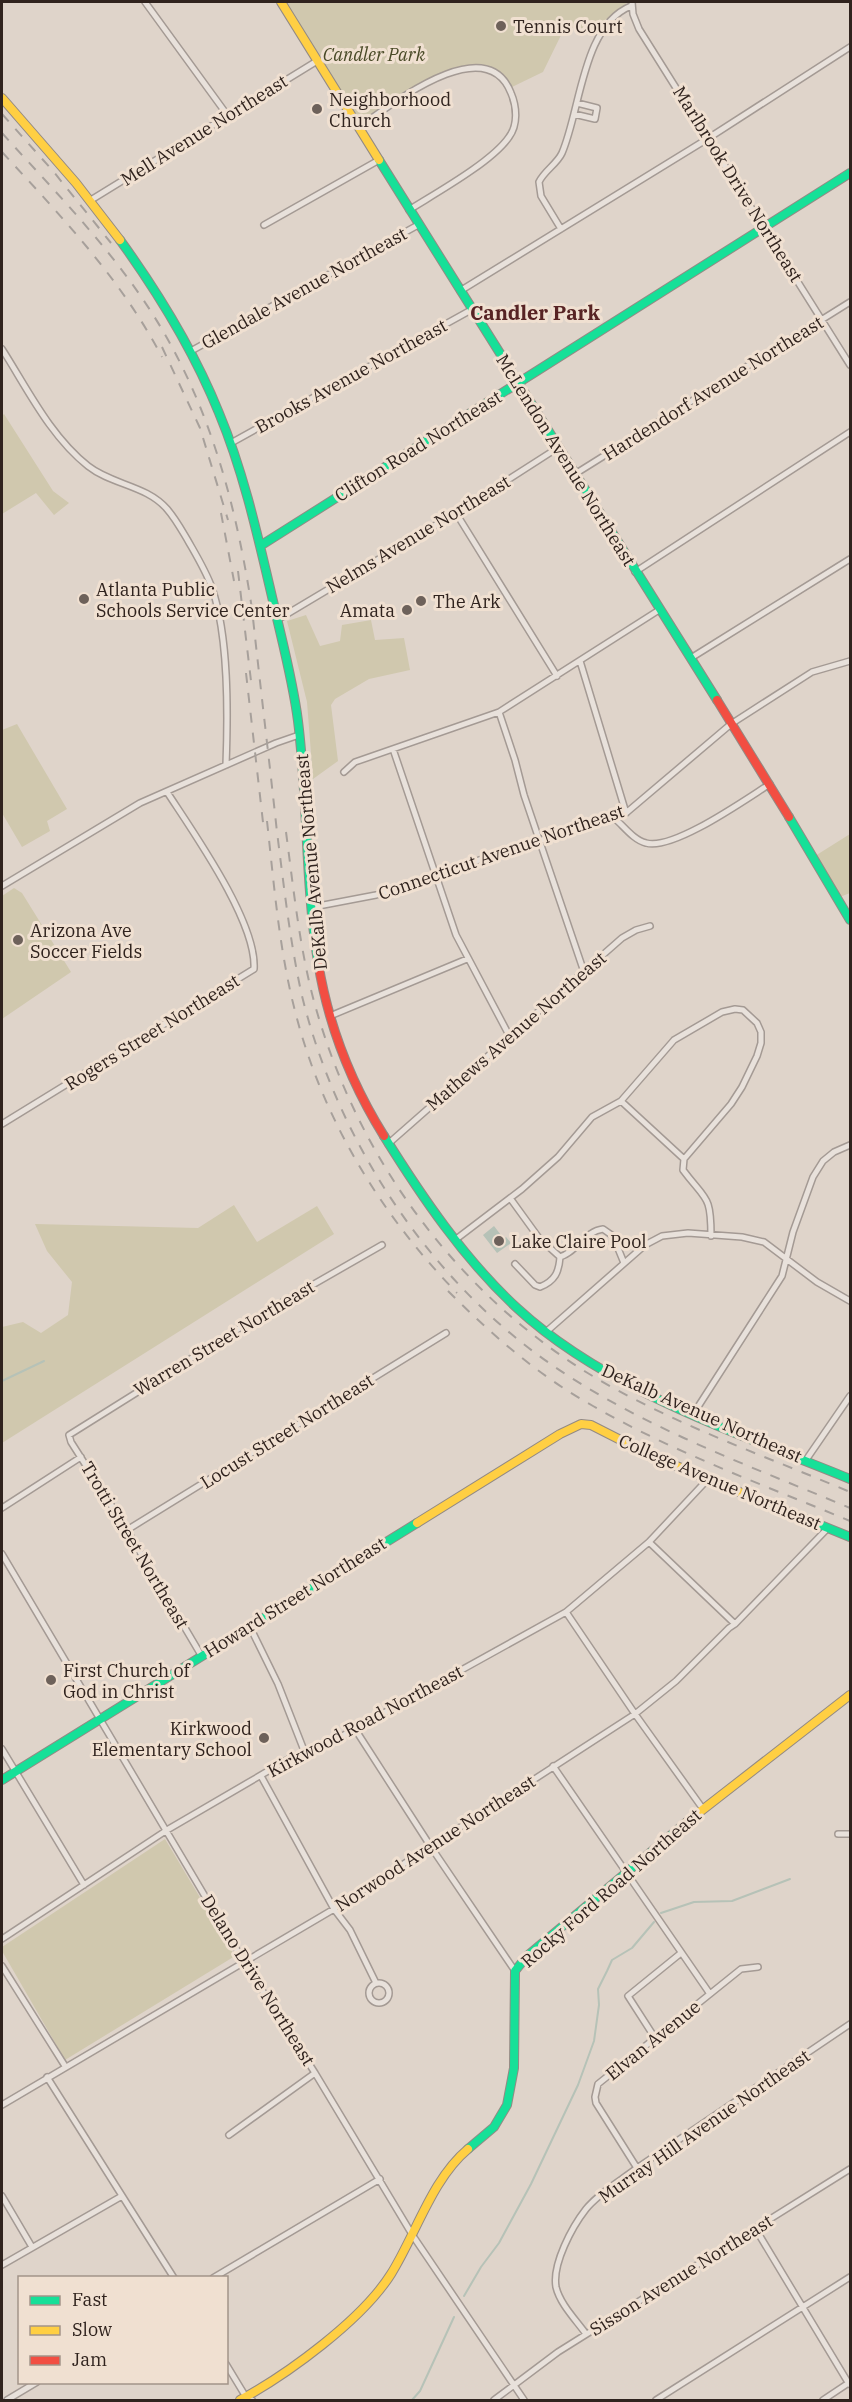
<svg xmlns="http://www.w3.org/2000/svg" width="852" height="2402" viewBox="0 0 852 2402" font-family="'IBM Plex Serif',serif">
  <style>
    .green { fill: #d0c8ae }
    .water { fill: #b6c2b7 }
    .lines { fill: none; stroke-linecap: round; stroke-linejoin: round }
    .stream { stroke: #b6c2b7; stroke-width: 2 }
    .street-casing { stroke: #a49a94; stroke-width: 8 }
    .fast-casing { stroke: #938a84; stroke-width: 10 }
    .slow-casing { stroke: #938a84; stroke-width: 10 }
    .jam-casing { stroke: #938a84; stroke-width: 10 }
    .street { stroke: #e8e1db; stroke-width: 5 }
    .fast { stroke: #16e098; stroke-width: 8 }
    .slow { stroke: #ffcf43; stroke-width: 8 }
    .jam { stroke: #f24e42; stroke-width: 8 }
    .rail { stroke: #a7a09b; stroke-width: 2; stroke-dasharray: 10 10; stroke-linecap: butt }
    .poi-dot { fill: #6d615a; stroke: #f0e0d1; stroke-width: 2 }
    .labels { text-anchor: middle; dominant-baseline: central; stroke-width: 6; stroke-linejoin: round; paint-order: stroke }
    .poi-label { font-size: 18px; fill: #30231e; stroke: #f0e0d1; text-anchor: start }
    .park-label { font-size: 18px; font-style: italic; fill: #494a27; stroke: #f0e0d1 }
    .street-label { font-size: 18px; fill: #30231e; stroke: #f0e0d1 }
    .neighbourhood-label { font-size: 20px; font-weight: bold; fill: #572324; stroke: #f0e0d1 }
  </style>
  <rect width="100%" height="100%" fill="#dfd4ca"/>
  <path class="green" d="M281,2H628L594,29L565,27L543,72L512,87C505,81 498,72 490,69C451,52 392,104 361,125Z
    M4,414L53,491L69,503L54,515L36,493L2,514V416Z
    M306,615L320,646L340,641L342,625L371,620L375,640L404,638L410,670L369,679L335,699L331,705L338,761L313,779L307,702L287,621Z
    M17,724L67,809L47,821L50,831L22,847L2,813V730Z
    M850,834V893L840,897L815,856Z
    M14,888L22,893L71,972L2,1019V896Z
    M234,1205L257,1242L317,1206L334,1234L2,1443V1327L23,1322L41,1333L68,1315L72,1282L47,1251L35,1224L198,1228Z
    M165,1839L235,1956L65,2060L2,1951V1947Z"/>
  <path class="water" d="M494,1226L504,1239L506,1237L511,1243L497,1253L483,1235Z"/>
  <g class="lines">
    <path class="stream" d="M2,1381L44,1361
      M661,1913L694,1902L732,1901L790,1879
      M464,2296L481,2267L499,2243L531,2184L578,2085L594,2041L599,2005L598,1989L607,1971L612,1960L632,1948L654,1922
      M412,2400L420,2391L454,2317"/>
    <defs>
      <path id="street" d="M145,2L228,116
        M632,2L633,14L639,29L850,365
        M574,114L595,119L597,108L577,103
        M359,127C391,105 486,29 511,93C517,107 518,125 509,137C492,162 436,193 409,210
        M91,200L317,61
        M264,225L379,160
        M561,229L541,196L539,182C544,171 557,164 562,153C581,109 582,26 631,6
        M460,291L704,141L850,47
        M2,349C27,388 50,436 88,466C112,485 146,485 167,509C175,518 181,529 187,539C196,555 206,571 212,588C229,637 228,713 226,765
        M191,351L418,225
        M231,443L471,310
        M575,474L850,302
        M456,513L557,676
        M635,572L850,432
        M277,620L456,513L559,447
        M691,658L850,559
        M580,661L626,813
        M499,712L515,760L524,795L584,972
        M393,749L456,935L510,1037
        M344,772L355,762L499,712L659,610
        M613,817C623,825 633,840 646,843C673,851 746,799 770,784
        M2,886L140,803L276,743L299,735
        M313,907L376,895L436,877L442,872L626,813L731,724L812,672L850,661
        M330,1016L467,959
        M621,1101L684,1159
        M2,1124L254,969C257,922 193,832 167,792
        M388,1144L622,938L636,930L650,926
        M510,1198L539,1238L560,1257
        M455,1240L522,1189L558,1157L592,1117L621,1101L674,1040L722,1012L735,1009L743,1010L757,1023L761,1032V1043L757,1056L742,1087L731,1104L684,1159L683,1170C706,1201 711,1194 711,1236
        M515,1264L535,1285L540,1287C555,1281 559,1272 560,1257C577,1252 585,1231 603,1229L613,1236L624,1263
        M546,1332L645,1245L662,1236L688,1233L742,1237L764,1242L817,1282L850,1301
        M694,1413L782,1276L793,1232L813,1177L823,1161L834,1152L850,1145
        M806,1460L850,1396
        M2,1508L81,1457
        M127,1530L446,1333
        M649,1542L735,1624
        M2,1554L244,1962L315,2073L413,2236L524,2400
        M566,1612L635,1714L703,1809
        M249,1625L278,1684L305,1753
        M201,1655L127,1530L71,1442L69,1435L267,1311L382,1245
        M355,1729L431,1847L515,1971
        M2,1749L84,1885
        M553,1766L710,1994
        M261,1776L334,1909L350,1930L376,1983
        M838,1834H850
        M2,1939L167,1830L292,1757L326,1745L566,1612L649,1542L709,1478
        M2,1966L65,2066
        M369 1993a10 10 0 1 1 20 0a10 10 0 1 1-20 0Z
        M655,2038L628,1996L681,1953
        M47,2077L174,2278
        M2,2105L334,1909L635,1714L676,1681L729,1628L735,1624L828,1528
        M229,2135L315,2073
        M637,2168L596,2103L595,2097L598,2084L741,1969L758,1967
        M2,2196L32,2247
        M755,2228L849,2384
        M2,2265L122,2196
        M213,2278L380,2179
        M586,2334C576,2320 560,2304 556,2287C552,2264 572,2227 586,2209C599,2193 620,2181 637,2168L850,2024
        M226,2364L246,2397L252,2400
        M7,2400L37,2382
        M494,2400L558,2352L850,2169
        M656,2400L850,2277
        M823,2400L850,2382"/>
      <path id="fast" d="M379,160L717,700
        M120,240C159,294 194,351 219,413C244,473 258,537 273,601C282,641 293,681 298,721C308,801 305,882 318,962
        M260,546L850,173
        M789,817L850,920
        M384,1136C422,1197 464,1259 517,1308C607,1391 738,1433 850,1479
        M764,1502L850,1537
        M2,1780L417,1523
        M468,2149L494,2127L507,2105L514,2068L515,1971L527,1956L683,1825"/>
      <path id="slow" d="M281,2L379,160
        M2,98L76,183L120,240
        M417,1523L560,1434L581,1424L591,1425L652,1456L764,1502
        M683,1825L850,1695
        M240,2400C288,2374 362,2320 391,2274C416,2234 432,2179 468,2149"/>
      <path id="jam" d="M717,700L789,817
        M318,962C328,1024 351,1083 384,1136"/>
    </defs>
    <use href="#street" class="street-casing"/>
    <use href="#fast" class="fast-casing"/>
    <use href="#slow" class="slow-casing"/>
    <use href="#jam" class="jam-casing"/>
    <use href="#street" class="street"/>
    <use href="#fast" class="fast"/>
    <use href="#slow" class="slow"/>
    <use href="#jam" class="jam"/>
    <path class="rail" d="M2,114L53,171L111,243
      M2,133C49,185 99,236 140,295C206,390 235,497 252,609C260,684 269,758 277,832C284,887 290,942 302,996C339,1147 436,1291 567,1375C655,1432 755,1468 850,1508
      M2,152C61,216 121,279 162,357
      M162,347L200,428L228,520
      M221,513L234,581
      M238,571L251,681
      M246,673L264,831
      M267,821C274,884 279,949 295,1011C322,1118 380,1214 457,1293
      M286,832C294,892 300,954 317,1012C360,1160 455,1290 586,1372C667,1422 763,1455 850,1492
      M448,1291C492,1335 539,1376 593,1406C675,1453 764,1485 850,1521"/>
  </g>
  <g class="poi-dot">
    <circle cx="501" cy="26" r="6"/>
    <circle cx="317" cy="109" r="6"/>
    <circle cx="84" cy="599" r="6"/>
    <circle cx="421" cy="601" r="6"/>
    <circle cx="407" cy="610" r="6"/>
    <circle cx="18" cy="940" r="6"/>
    <circle cx="499" cy="1241" r="6"/>
    <circle cx="51" cy="1680" r="6"/>
    <circle cx="264" cy="1738" r="6"/>
  </g>
  <g class="labels">
    <g class="poi-label">
      <text x="513" y="26">Tennis Court</text>
      <text x="329" y="99">Neighborhood<tspan x="329" dy="21">Church</tspan></text>
      <text x="96" y="589">Atlanta Public<tspan x="96" dy="21">Schools Service Center</tspan></text>
      <text x="433" y="601">The Ark</text>
      <text x="395" y="610" text-anchor="end">Amata</text>
      <text x="30" y="930">Arizona Ave<tspan x="30" dy="21">Soccer Fields</tspan></text>
      <text x="511" y="1241">Lake Claire Pool</text>
      <text x="63" y="1670">First Church of<tspan x="63" dy="21">God in Christ</tspan></text>
      <text x="252" y="1728" text-anchor="end">Kirkwood<tspan x="252" dy="21">Elementary School</tspan></text>
    </g>
    <g class="park-label">
      <text x="374" y="54">Candler Park</text>
    </g>
    <g class="street-label">
      <text transform="translate(204 130) rotate(-32)">Mell Avenue Northeast</text>
      <text transform="translate(738 184) rotate(58)">Marlbrook Drive Northeast</text>
      <text transform="translate(304 288) rotate(-29)">Glendale Avenue Northeast</text>
      <text transform="translate(351 376) rotate(-29)">Brooks Avenue Northeast</text>
      <text transform="translate(713 388) rotate(-32)">Hardendorf Avenue Northeast</text>
      <text transform="translate(418 446) rotate(-32)">Clifton Road Northeast</text>
      <text transform="translate(566 460) rotate(58)">McLendon Avenue Northeast</text>
      <text transform="translate(418 534) rotate(-31)">Nelms Avenue Northeast</text>
      <text transform="translate(501 852) rotate(-19)">Connecticut Avenue Northeast</text>
      <text transform="translate(311 862) rotate(-95)">DeKalb Avenue Northeast</text>
      <text transform="translate(516 1031) rotate(-41)">Mathews Avenue Northeast</text>
      <text transform="translate(152 1032) rotate(-32)">Rogers Street Northeast</text>
      <text transform="translate(224 1338) rotate(-31)">Warren Street Northeast</text>
      <text transform="translate(702 1413) rotate(24)">DeKalb Avenue Northeast</text>
      <text transform="translate(287 1431) rotate(-32)">Locust Street Northeast</text>
      <text transform="translate(720 1482) rotate(23)">College Avenue Northeast</text>
      <text transform="translate(135 1545) rotate(59)">Trotti Street Northeast</text>
      <text transform="translate(295 1597) rotate(-32)">Howard Street Northeast</text>
      <text transform="translate(365 1721) rotate(-28)">Kirkwood Road Northeast</text>
      <text transform="translate(435 1843) rotate(-33)">Norwood Avenue Northeast</text>
      <text transform="translate(611 1888) rotate(-41)">Rocky Ford Road Northeast</text>
      <text transform="translate(258 1980) rotate(58)">Delano Drive Northeast</text>
      <text transform="translate(653 2040) rotate(-39)">Elvan Avenue</text>
      <text transform="translate(704 2126) rotate(-35)">Murray Hill Avenue Northeast</text>
      <text transform="translate(681 2275) rotate(-32)">Sisson Avenue Northeast</text>
    </g>
    <g class="neighbourhood-label">
      <text x="535" y="312">Candler Park</text>
    </g>
  </g>
  <rect width="852" height="2402" fill="none" stroke="#30231e" stroke-width="6"/>
  <rect x="18" y="2276" width="210" height="108" fill="#f0e0d1" stroke="#a39489" stroke-width="1.5"/>
  <rect x="30" y="2296" width="30" height="9" fill="#16e098" stroke="#a39489" stroke-width="1.5"/>
  <text x="72" y="2306" font-size="18" fill="#30231e">Fast</text>
  <rect x="30" y="2326" width="30" height="9" fill="#ffcf43" stroke="#a39489" stroke-width="1.5"/>
  <text x="72" y="2336" font-size="18" fill="#30231e">Slow</text>
  <rect x="30" y="2356" width="30" height="9" fill="#f24e42" stroke="#a39489" stroke-width="1.5"/>
  <text x="72" y="2366" font-size="18" fill="#30231e">Jam</text>
</svg>
